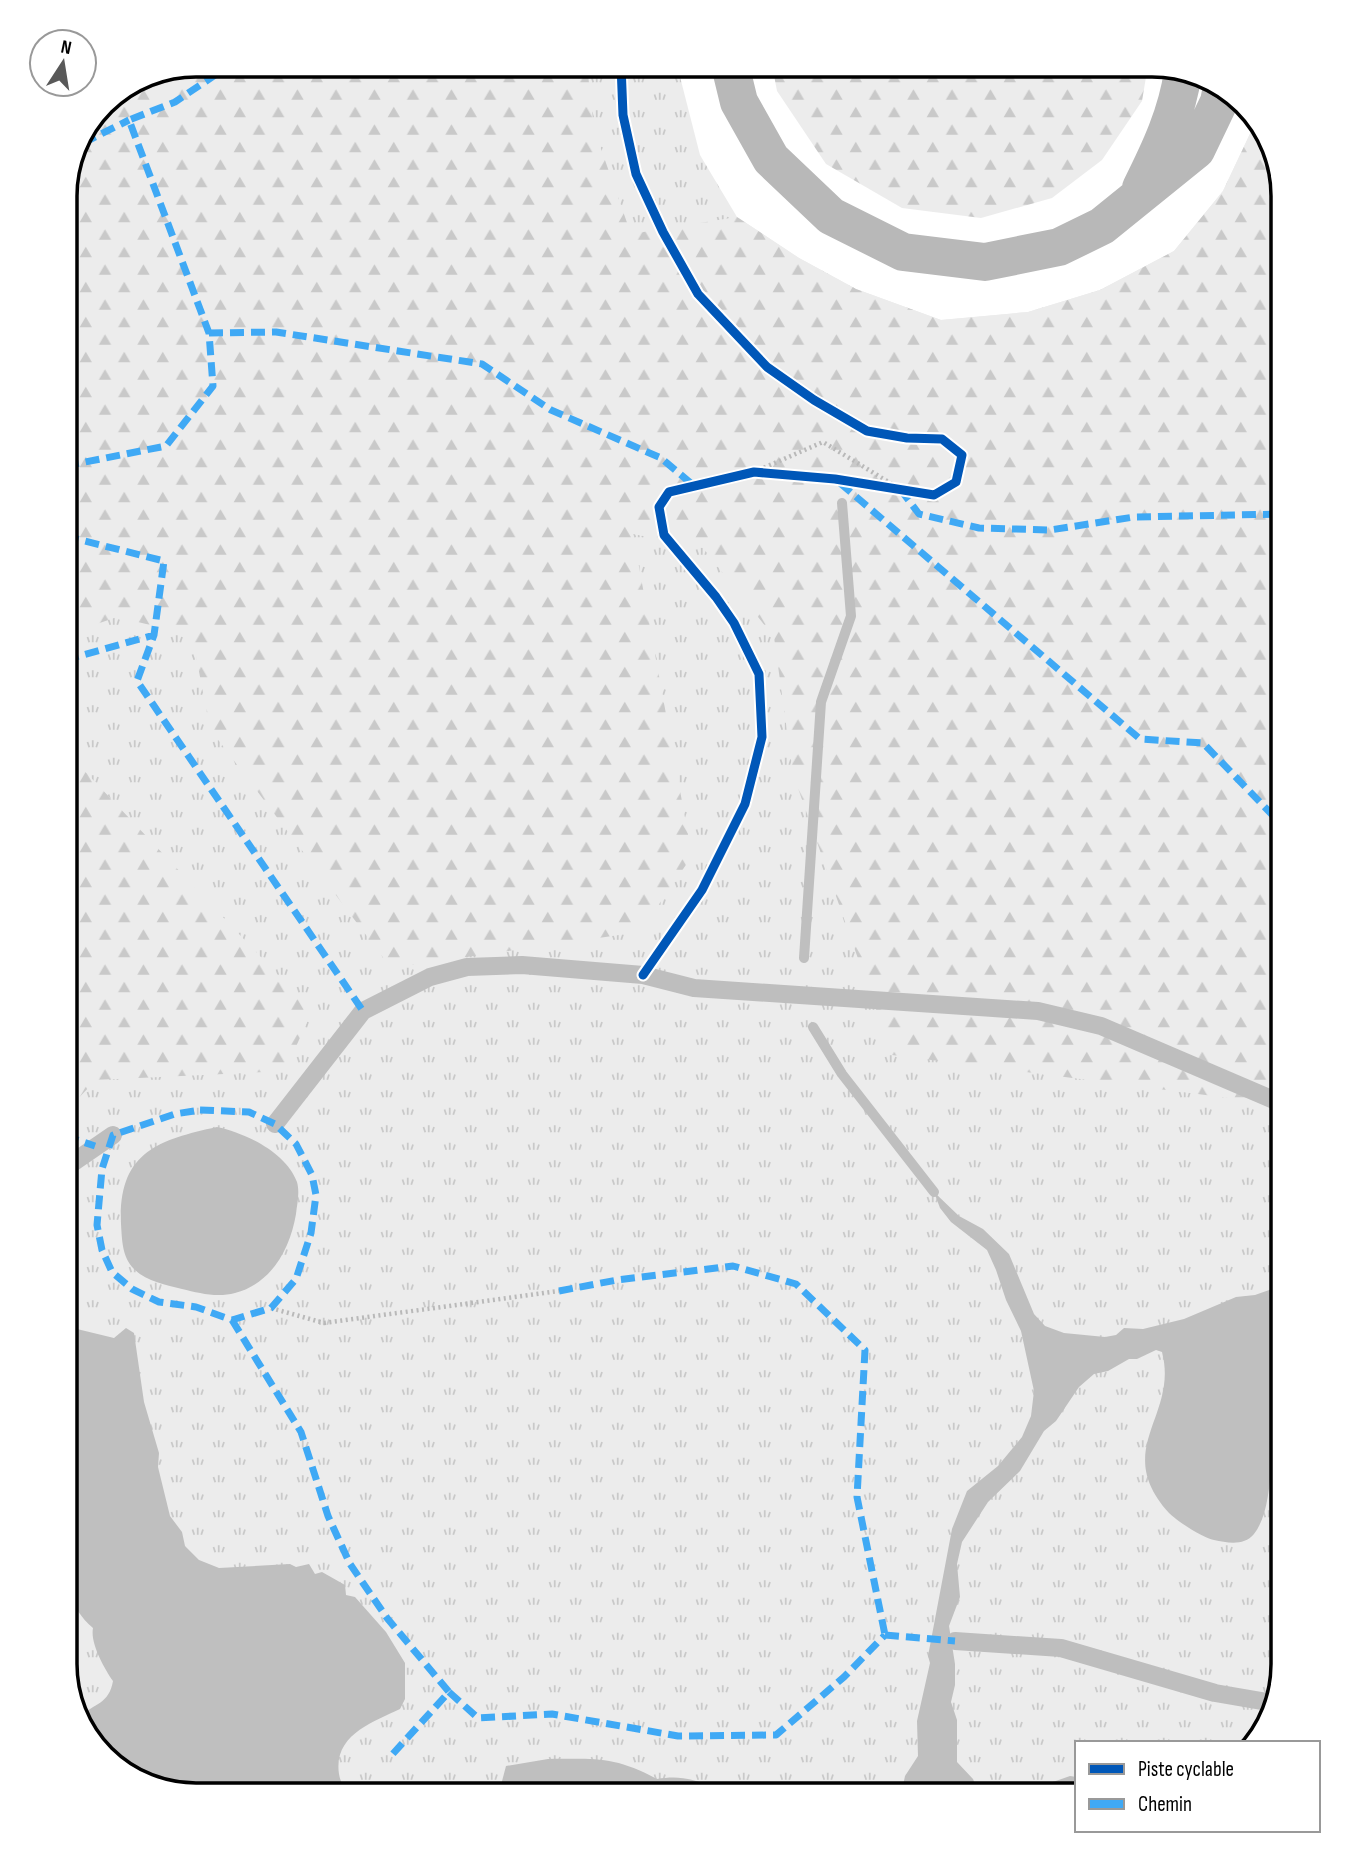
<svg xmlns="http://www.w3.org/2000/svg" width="1348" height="1860" viewBox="0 0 1348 1860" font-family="'Sofia Sans Condensed',sans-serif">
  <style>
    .grass { fill: url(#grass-tufts) }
    .forest { fill: url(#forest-firs) }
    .water { fill: #bfbfbf }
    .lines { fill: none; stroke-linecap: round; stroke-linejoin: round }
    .stream { stroke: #bfbfbf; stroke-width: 10 }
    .path { stroke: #b9b9b9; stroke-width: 4.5; stroke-dasharray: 2 3.5; stroke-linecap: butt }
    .service { stroke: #bebebe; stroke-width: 18 }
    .secondary { stroke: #b8b8b8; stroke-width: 38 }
    .quiet { stroke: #3fa9f5; stroke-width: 7; stroke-dasharray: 14 7; stroke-linecap: butt }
    .cycleway-casing { stroke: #fff; stroke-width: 13 }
    .cycleway { stroke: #0057b8; stroke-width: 9 }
    .rim { fill: none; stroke: #000; stroke-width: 3.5 }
  </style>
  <defs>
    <pattern id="grass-tufts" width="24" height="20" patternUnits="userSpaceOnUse" patternTransform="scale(1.75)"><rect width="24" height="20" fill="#ececec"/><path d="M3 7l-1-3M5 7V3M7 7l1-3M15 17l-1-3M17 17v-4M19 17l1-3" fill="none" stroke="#c9c9c9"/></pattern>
    <pattern id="forest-firs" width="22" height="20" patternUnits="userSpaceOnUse" patternTransform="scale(1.75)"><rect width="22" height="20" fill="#ececec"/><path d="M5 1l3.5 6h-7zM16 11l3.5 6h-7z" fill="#c9c9c9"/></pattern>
  </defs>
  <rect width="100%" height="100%" fill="#fff"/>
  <path class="grass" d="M196,65H677L700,155L737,217L799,258L856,289L941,320L1028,312L1100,290L1174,251L1223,191L1256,121L1265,130L1283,196V1664L1266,1729L1252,1743H1077V1795H188L130,1777L83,1730L65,1664V187L78,139L109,98Z"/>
  <path class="forest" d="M196,65H587L594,129L631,234L737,217L799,258L856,289L941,320L1028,312L1100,290L1174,251L1223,191L1256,121L1265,130L1283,196V1105L892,1055L793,774L774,637L703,548L633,534L692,856L640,932L391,968L210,729L192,635L117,617L65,635V187L78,139L109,98Z
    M772,65H1148L1142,101L1102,160L1052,198L981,218L902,208L826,164L777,91Z
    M78,764L312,1011L285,1071L96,1080L65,1112V773Z"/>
  <path class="water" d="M217,1127C245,1133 286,1152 297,1182C300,1193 297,1204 296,1214C290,1249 272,1283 235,1293C217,1298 199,1293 182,1289C166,1285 146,1281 134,1269C122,1257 122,1240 121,1224C118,1153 157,1140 217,1127Z
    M934,1192L959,1216L983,1229L1009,1254L1034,1314L1045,1326L1064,1333L1105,1337L1116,1335L1124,1328L1143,1329L1184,1319L1236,1297L1255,1295L1283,1285V1427C1266,1456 1275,1507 1254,1534C1244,1546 1228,1543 1214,1540C1203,1538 1177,1521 1169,1513C1111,1448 1179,1417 1162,1352L1156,1350L1137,1359H1129L1108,1371L1094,1374L1079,1387L1056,1421L1044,1431L1020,1471L988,1502L962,1542L957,1564L960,1597L949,1626L955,1664V1685L951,1702L957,1720V1762L973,1779L979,1794L986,1795H901L905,1776L918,1756L917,1721L930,1663L928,1656L952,1529L967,1491L998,1466L1022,1437L1031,1416L1034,1391L1021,1331L1006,1300L996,1270L987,1250L951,1222L940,1208Z
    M65,1322L77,1329L114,1338L126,1328L134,1333L144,1402L159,1453L158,1467L170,1516L182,1532L185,1546L199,1560L219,1568L290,1564L296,1567L309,1564L315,1574L322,1572L345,1585L346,1595L355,1597L386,1632L405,1663V1699L400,1709C373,1722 333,1735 339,1774C340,1781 344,1788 347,1795H188L130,1777L83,1730L79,1717C95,1703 109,1704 113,1681C104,1668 90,1643 93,1628C80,1618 76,1605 65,1595Z
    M548,1759C595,1759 614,1756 657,1779C679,1775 696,1779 715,1789L717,1795H492L501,1785L506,1766Z
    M1070,1776L1077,1777V1795H1008C1014,1792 1020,1794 1025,1791C1039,1786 1054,1782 1070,1776Z"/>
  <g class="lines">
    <path class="stream" d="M804,958L821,702L851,616L842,503
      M813,1027L842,1074L934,1192"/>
    <path class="path" d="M754,472L823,442L900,489
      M271,1308L324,1323L559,1291"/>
    <path class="service" d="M275,1124L363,1011L430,977L467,967L522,965L643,975L694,988L1038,1011L1101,1026L1283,1104
      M65,1168L113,1135
      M955,1641L1061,1648L1215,1693L1273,1703"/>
    <path class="secondary" d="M730,65L739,102L771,159L831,216L903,252L985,262L1059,247L1102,226L1196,150L1219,102L1222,87
      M1141,188C1160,150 1177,114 1183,72"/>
    <path class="quiet" d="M72,162L89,140L129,120
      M209,333L276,332L482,364L551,410L661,458L693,485
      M65,466L166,446L213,386L209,333L129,120L175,102L230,65
      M840,483L1140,739L1203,743L1283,826
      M900,489L919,514L979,528L1050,530L1134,517L1283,514
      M65,536L164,561L154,635L137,681L363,1011
      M65,660L154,635
      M200,1110L249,1112L275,1124L296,1144L312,1175L316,1195L311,1233L296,1279L271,1308L232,1320L196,1307L159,1302L132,1289L112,1272L102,1250L97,1225L102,1169L113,1135L175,1114Z
      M65,1136L95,1146
      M559,1291L617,1280L733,1266L796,1284L865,1350L857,1497L885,1635
      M232,1320L301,1432L328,1516L350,1564L387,1618L449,1692L390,1757
      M885,1635L955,1641
      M449,1692L478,1718L552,1714L678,1736L776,1735L844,1677L885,1635"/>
    <defs>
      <path id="cycleway" d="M621,65L623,115L636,174L663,232L698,294L767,367L814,400L867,431L907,438L942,439L962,455L956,482L934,495L835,479L754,472L669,492L659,507L664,535L716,597L734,623L759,674L762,737L745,804L702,890L643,975"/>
    </defs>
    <use href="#cycleway" class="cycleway-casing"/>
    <use href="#cycleway" class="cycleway"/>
  </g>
  <path d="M0 0H1348V1860H0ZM196 77H1152A119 119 0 0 1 1271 196V1664A119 119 0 0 1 1152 1783H196A119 119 0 0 1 77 1664V196A119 119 0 0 1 196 77Z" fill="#fff" fill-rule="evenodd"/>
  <path class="rim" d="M196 77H1152A119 119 0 0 1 1271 196V1664A119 119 0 0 1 1152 1783H196A119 119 0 0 1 77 1664V196A119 119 0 0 1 196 77Z"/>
  <rect x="1075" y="1741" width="245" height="91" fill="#ffffff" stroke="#999999" stroke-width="2"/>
  <rect x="1089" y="1764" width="35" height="10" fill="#0057b8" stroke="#999999" stroke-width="2"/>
  <text x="1138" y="1776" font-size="21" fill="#000000">Piste cyclable</text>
  <rect x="1089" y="1799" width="35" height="10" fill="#3fa9f5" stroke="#999999" stroke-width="2"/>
  <text x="1138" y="1811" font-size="21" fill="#000000">Chemin</text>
  <g transform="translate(63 63) rotate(12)"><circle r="33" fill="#ffffff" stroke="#999999" stroke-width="2"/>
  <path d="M0-5L12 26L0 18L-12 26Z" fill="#595959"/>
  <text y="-10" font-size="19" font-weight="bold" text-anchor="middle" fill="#000000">N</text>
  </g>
</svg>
